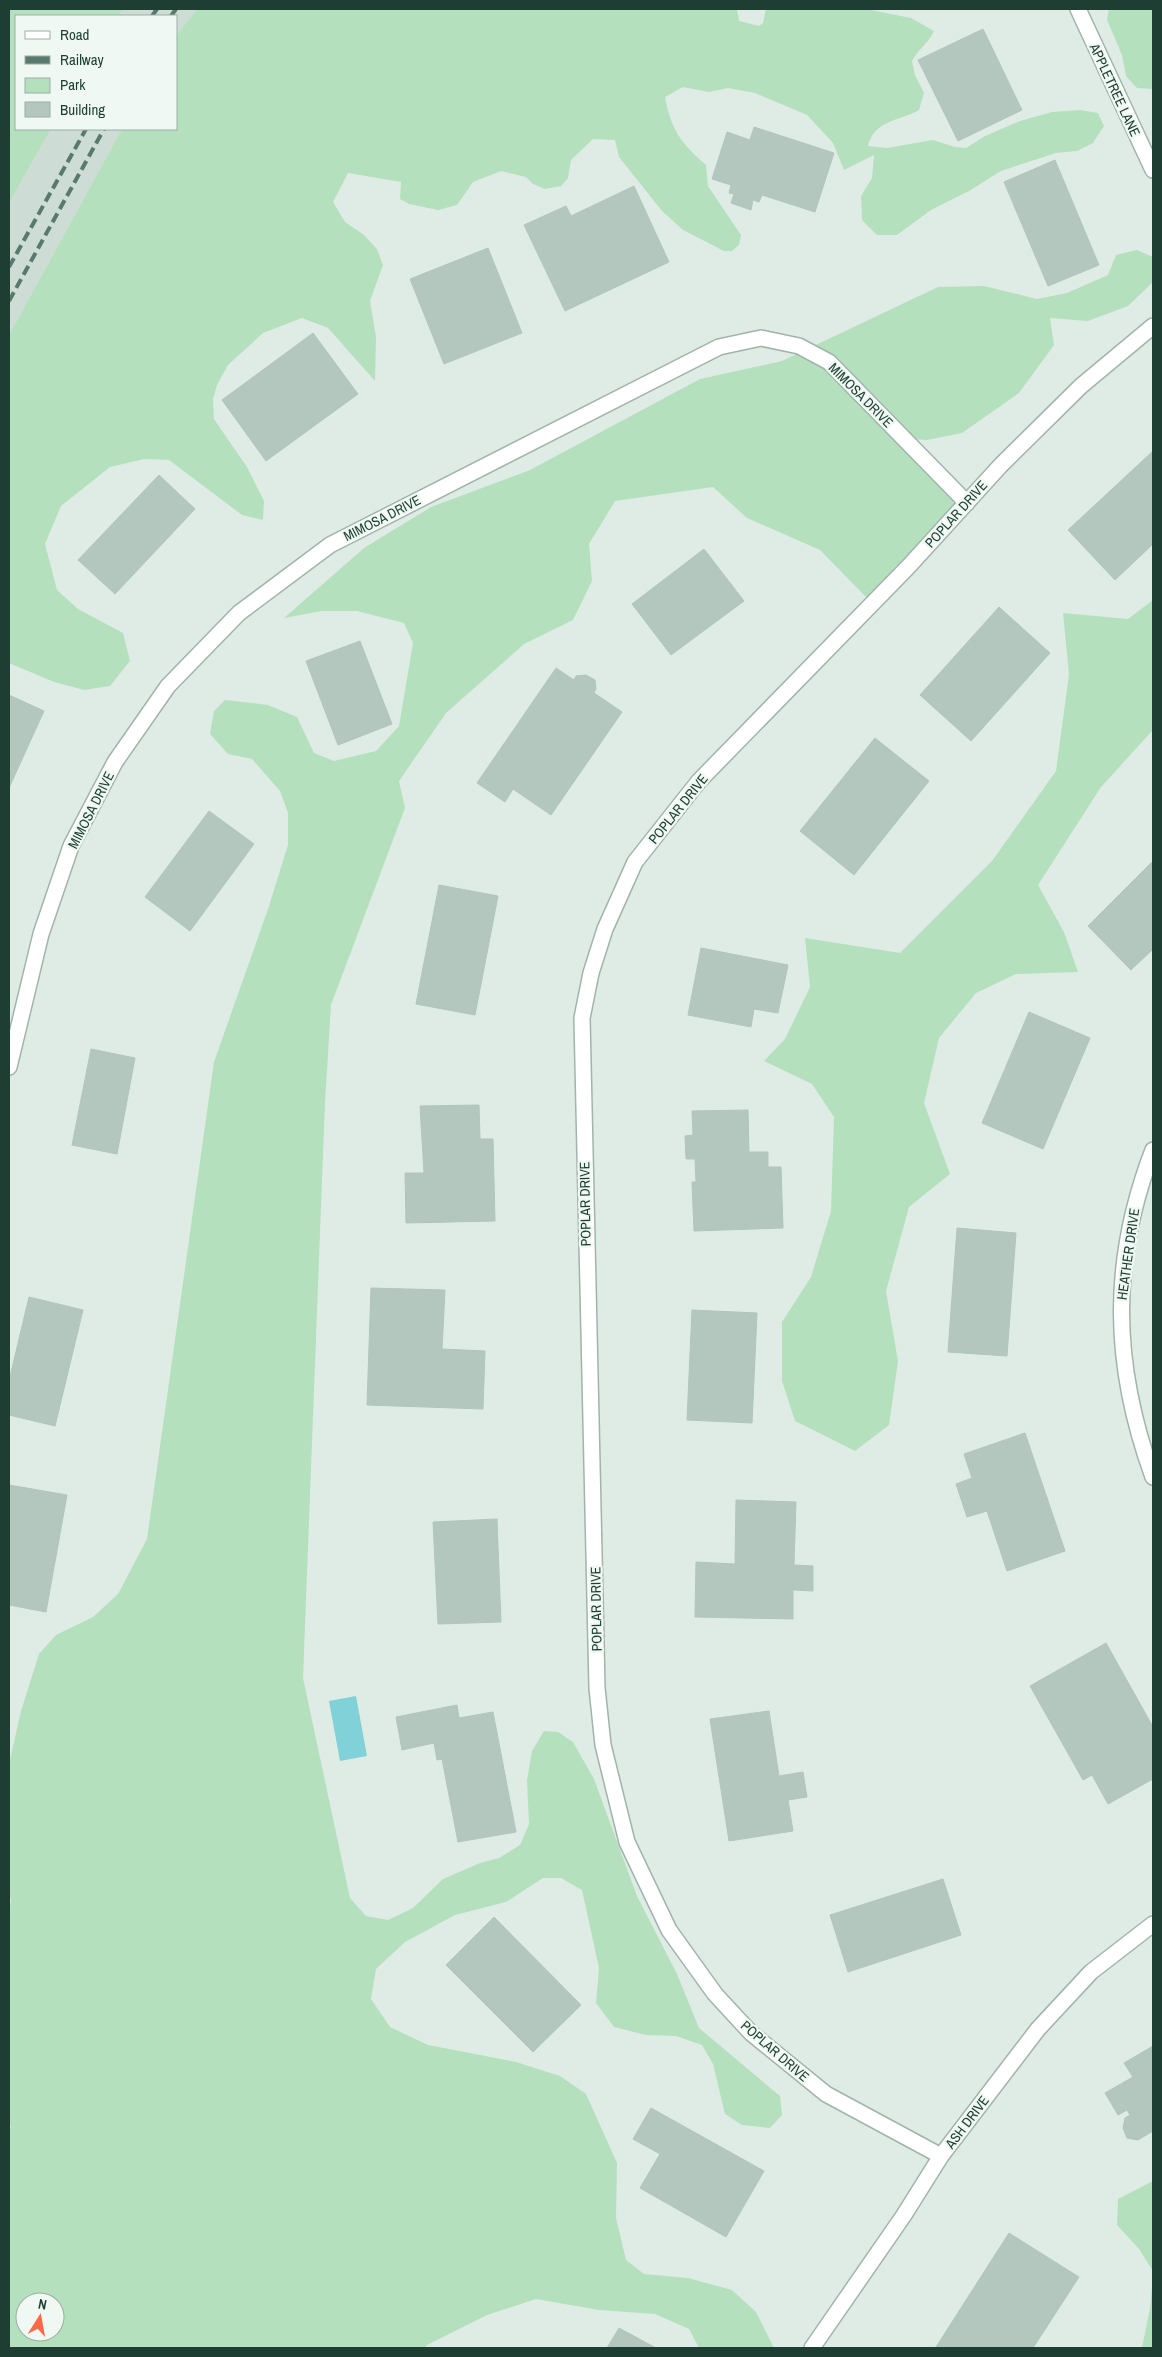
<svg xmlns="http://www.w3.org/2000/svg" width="1162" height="2357" viewBox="0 0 1162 2357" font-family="'Archivo Narrow',sans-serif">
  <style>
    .built { fill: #cddcd4 }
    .green { fill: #b5e0bd; fill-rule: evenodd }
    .water { fill: #80d1d8 }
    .building { fill: #b4c7be; stroke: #b0c6bc }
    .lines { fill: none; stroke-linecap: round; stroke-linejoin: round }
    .minor-casing { stroke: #a1b4ac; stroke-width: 18 }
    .minor { stroke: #fff; stroke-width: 15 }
    .rail { stroke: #587a6e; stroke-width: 4; stroke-dasharray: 10 5; stroke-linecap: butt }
    .labels { text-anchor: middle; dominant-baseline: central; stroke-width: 4.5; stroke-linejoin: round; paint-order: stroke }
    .street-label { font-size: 14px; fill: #1e3e33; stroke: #eff8f3 }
  </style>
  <rect width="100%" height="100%" fill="#dfece5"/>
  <path class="built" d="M123,9H197L176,36V16H118Z
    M51,129H122L9,335V203Z"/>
  <path class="green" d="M9,9H123L118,16H16V129H51L9,203Z
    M197,9H737L739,21L759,26L763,23L766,9H866L911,18L934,31C928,44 918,49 912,61L915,75L924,93L919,110C900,121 874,120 868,146L887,148L933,140L955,147L966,148L985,136L1020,121L1052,112L1080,110L1098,113L1104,126L1093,143L1077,151L1056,153L1001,171L969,191L931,210L897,235H877L862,220L861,196L872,178L874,155L844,170L833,143L807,115L755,93L728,88L709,92L683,87L665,97C671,130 681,143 706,165L708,186L741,235L739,245L732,251H724L683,230L662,211L619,157L615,140L593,139L571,160L568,178L561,186L545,189L533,184L526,177L501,171L473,182L457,205L438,210L409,204L400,199L401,182L348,173L333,202L345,222L364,235L377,249L383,265L370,301L376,337L375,381L328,328L302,318L263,333L228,365L217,385L213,399L214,419L247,467L264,501L263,520L242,515L169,460L144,459L110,467L61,506L45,544L57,590L78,609L123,633L130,661L110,686L84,690L54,682L9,663V335L122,129H176V36Z
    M1109,9H1153V89L1137,88L1126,76L1122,55L1107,20Z
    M1137,250L1153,257V282L1128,306L1088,321L1050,318L1054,345L1019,393L962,433L927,440L898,438L959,503L869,600L820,550L747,518L713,487L615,501L589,544L592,581L573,620L524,644L446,713L399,781L405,808L331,1005L325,1103L303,1678L350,1898L366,1916L388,1920L413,1908L443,1879L480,1863L499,1858L520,1845L529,1824L527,1780L532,1751L544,1731L558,1732L573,1742L594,1779L637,1896L677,1974L699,2028L780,2096L782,2115L770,2128L742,2125L725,2114L713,2064L702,2045L676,2036L646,2035L614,2027L596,2003L599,1968L582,1890L561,1878H543L506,1902L455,1915L405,1942L376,1969L371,1999L390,2027L428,2045L516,2062L560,2076L586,2094L617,2163L616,2218L626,2260L644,2274L688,2278L732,2290L756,2312L774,2348H699L689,2329L655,2314L599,2310L536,2299L487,2315L427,2345L425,2348H9V2131L11,2127L9,2122V1913L11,1901L9,1892V1764L21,1711L39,1654L56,1635L93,1617L118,1594L147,1539L214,1062L268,909L288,845V813L280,791L252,759L228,754L210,734L214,711L225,700L268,705L297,717L314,753L334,761L376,751L399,726L413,643L404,623L357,611H322L284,618L364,548L431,507L530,470L700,379L782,361L938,287L984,286L1037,299L1067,293L1108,275L1116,255ZM25,2302H55V2332H25Z
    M1153,600V730L1101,787L1038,885L1064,932L1078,972L1016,974L976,993L939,1038L924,1103L950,1174L909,1207L886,1291L898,1361L889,1425L855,1451L795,1421L782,1381V1322L811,1277L831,1211L834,1117L812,1084L764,1061L785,1039L810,987L805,938L900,953L992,861L1056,771L1069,674L1063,613L1128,619Z
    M1153,2181V2271L1139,2249L1117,2225L1118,2199Z
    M1153,2278V2348H1142L1150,2308Z"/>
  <path class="water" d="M356,1696L367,1756L340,1761L329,1701Z"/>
  <path class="building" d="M983,29L1022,110L958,141L918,60Z
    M754,127L834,153L815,212L762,195L759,202L753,200L751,210L731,203L734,194L729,193L731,185L712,179L727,132L750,140Z
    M1055,160L1099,265L1048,286L1004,182Z
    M634,186L669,262L565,311L524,225L566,206L571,216Z
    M488,248L522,333L444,364L410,279Z
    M313,333L358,394L266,461L222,400Z
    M1153,451V544L1115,580L1068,530Z
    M159,475L195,509L115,594L78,560Z
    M704,549L744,601L671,655L632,604Z
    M999,607L1050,653L971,741L920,695Z
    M360,641L392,724L338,745L306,661Z
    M556,668L574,680L576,676L586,675L595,680L596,689L594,693L622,712L551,815L513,789L505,802L477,783Z
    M9,695L44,711L9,788Z
    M875,738L929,781L854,875L800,831Z
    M209,811L254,844L190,931L145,897Z
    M1153,861V949L1131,970L1088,926Z
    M439,885L498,896L475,1015L416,1004Z
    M701,948L788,965L778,1013L754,1009L751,1027L688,1015Z
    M1029,1012L1090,1038L1043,1149L982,1123Z
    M91,1049L135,1058L117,1154L72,1145Z
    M479,1105L480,1139H493L495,1221L406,1223L405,1173H424L420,1106Z
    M748,1110L749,1152H768V1167H781L783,1228L694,1231L692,1182H696L695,1159H686L685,1136L693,1135L692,1111Z
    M957,1228L1016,1233L1007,1356L948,1352Z
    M371,1288L445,1290L442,1349L485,1351L483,1409L367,1405Z
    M29,1297L83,1310L55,1426L9,1415V1381Z
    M692,1310L757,1313L752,1423L687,1420Z
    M1025,1433L1065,1551L1007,1571L987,1511L967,1517L956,1484L972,1478L964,1454Z
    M9,1485L67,1495L46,1612L9,1605Z
    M736,1500L796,1502L794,1565L813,1566V1591L793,1590V1619L695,1617L696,1562L735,1564Z
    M497,1519L501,1622L438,1624L433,1522Z
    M1106,1643L1153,1727V1779L1108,1804L1092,1775L1083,1780L1030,1686Z
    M457,1705L459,1718L493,1712L516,1832L458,1842L442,1759L437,1760L434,1743L402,1750L396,1717Z
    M769,1711L779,1776L803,1772L807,1797L788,1800L793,1831L729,1841L710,1719Z
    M943,1879L961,1935L848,1972L830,1915Z
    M494,1917L581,2005L533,2052L446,1965Z
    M1153,2046V2131L1138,2140L1127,2138L1123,2128L1125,2118L1130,2115L1127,2110L1118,2115L1105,2093L1133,2077L1124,2063Z
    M651,2108L764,2171L726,2237L640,2188L660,2154L633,2139Z
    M1009,2233L1079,2277L1033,2348H939L936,2347Z
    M619,2328L656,2348H607Z"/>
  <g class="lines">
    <defs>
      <path id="minor" d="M1078,9L1153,170
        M9,1067L41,934L71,846L115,762L168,686L239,613L330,545L719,347L761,338L799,346L829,362L967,503
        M1153,1150C1110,1262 1112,1364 1153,1477
        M941,2156L826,2094L751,2033L715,1994L669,1930L627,1842L603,1745L597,1688L582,1018L591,973L605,929L635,862L699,781L909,566L1001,465L1081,386L1153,326
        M812,2348L904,2215L941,2156L1038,2029L1091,1972L1153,1924"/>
    </defs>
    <use href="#minor" class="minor-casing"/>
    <use href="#minor" class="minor"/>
    <path class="rail" d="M152,16L157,9
      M171,16L176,9
      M9,267L86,129
      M9,301L104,129"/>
  </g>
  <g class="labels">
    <g class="street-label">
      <text transform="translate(1115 90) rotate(65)">APPLETREE LANE</text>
      <text transform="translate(861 395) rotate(45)">MIMOSA DRIVE</text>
      <text transform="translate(956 514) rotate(-48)">POPLAR DRIVE</text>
      <text transform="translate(382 518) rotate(-27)">MIMOSA DRIVE</text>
      <text transform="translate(678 809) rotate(-51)">POPLAR DRIVE</text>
      <text transform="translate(91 810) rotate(-63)">MIMOSA DRIVE</text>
      <text transform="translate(585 1204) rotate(-91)">POPLAR DRIVE</text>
      <text transform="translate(1128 1254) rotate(-82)">HEATHER DRIVE</text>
      <text transform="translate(596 1609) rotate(-91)">POPLAR DRIVE</text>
      <text transform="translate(775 2051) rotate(41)">POPLAR DRIVE</text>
      <text transform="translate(967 2122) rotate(-53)">ASH DRIVE</text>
    </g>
  </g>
  <rect width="1162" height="2357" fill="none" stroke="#1e3e33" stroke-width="20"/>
  <rect x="15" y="15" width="162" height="115" fill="#eff8f3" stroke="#9baea6"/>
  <rect x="25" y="31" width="25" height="8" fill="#ffffff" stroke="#9baea6"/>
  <text x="60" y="40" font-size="15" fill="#1e3e33">Road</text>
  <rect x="25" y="56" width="25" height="8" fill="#587a6e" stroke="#9baea6"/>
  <text x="60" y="65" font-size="15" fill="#1e3e33">Railway</text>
  <rect x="25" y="78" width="25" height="15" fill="#b5e0bd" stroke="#9baea6"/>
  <text x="60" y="90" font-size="15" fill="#1e3e33">Park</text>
  <rect x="25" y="102" width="25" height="15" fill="#b4c7be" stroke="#9baea6"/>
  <text x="60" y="115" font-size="15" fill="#1e3e33">Building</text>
  <g transform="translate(40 2317) rotate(11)"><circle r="24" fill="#eff8f3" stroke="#9baea6"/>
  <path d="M0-4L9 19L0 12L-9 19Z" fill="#ff684a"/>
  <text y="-8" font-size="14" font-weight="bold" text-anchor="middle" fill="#1e3e33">N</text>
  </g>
</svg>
